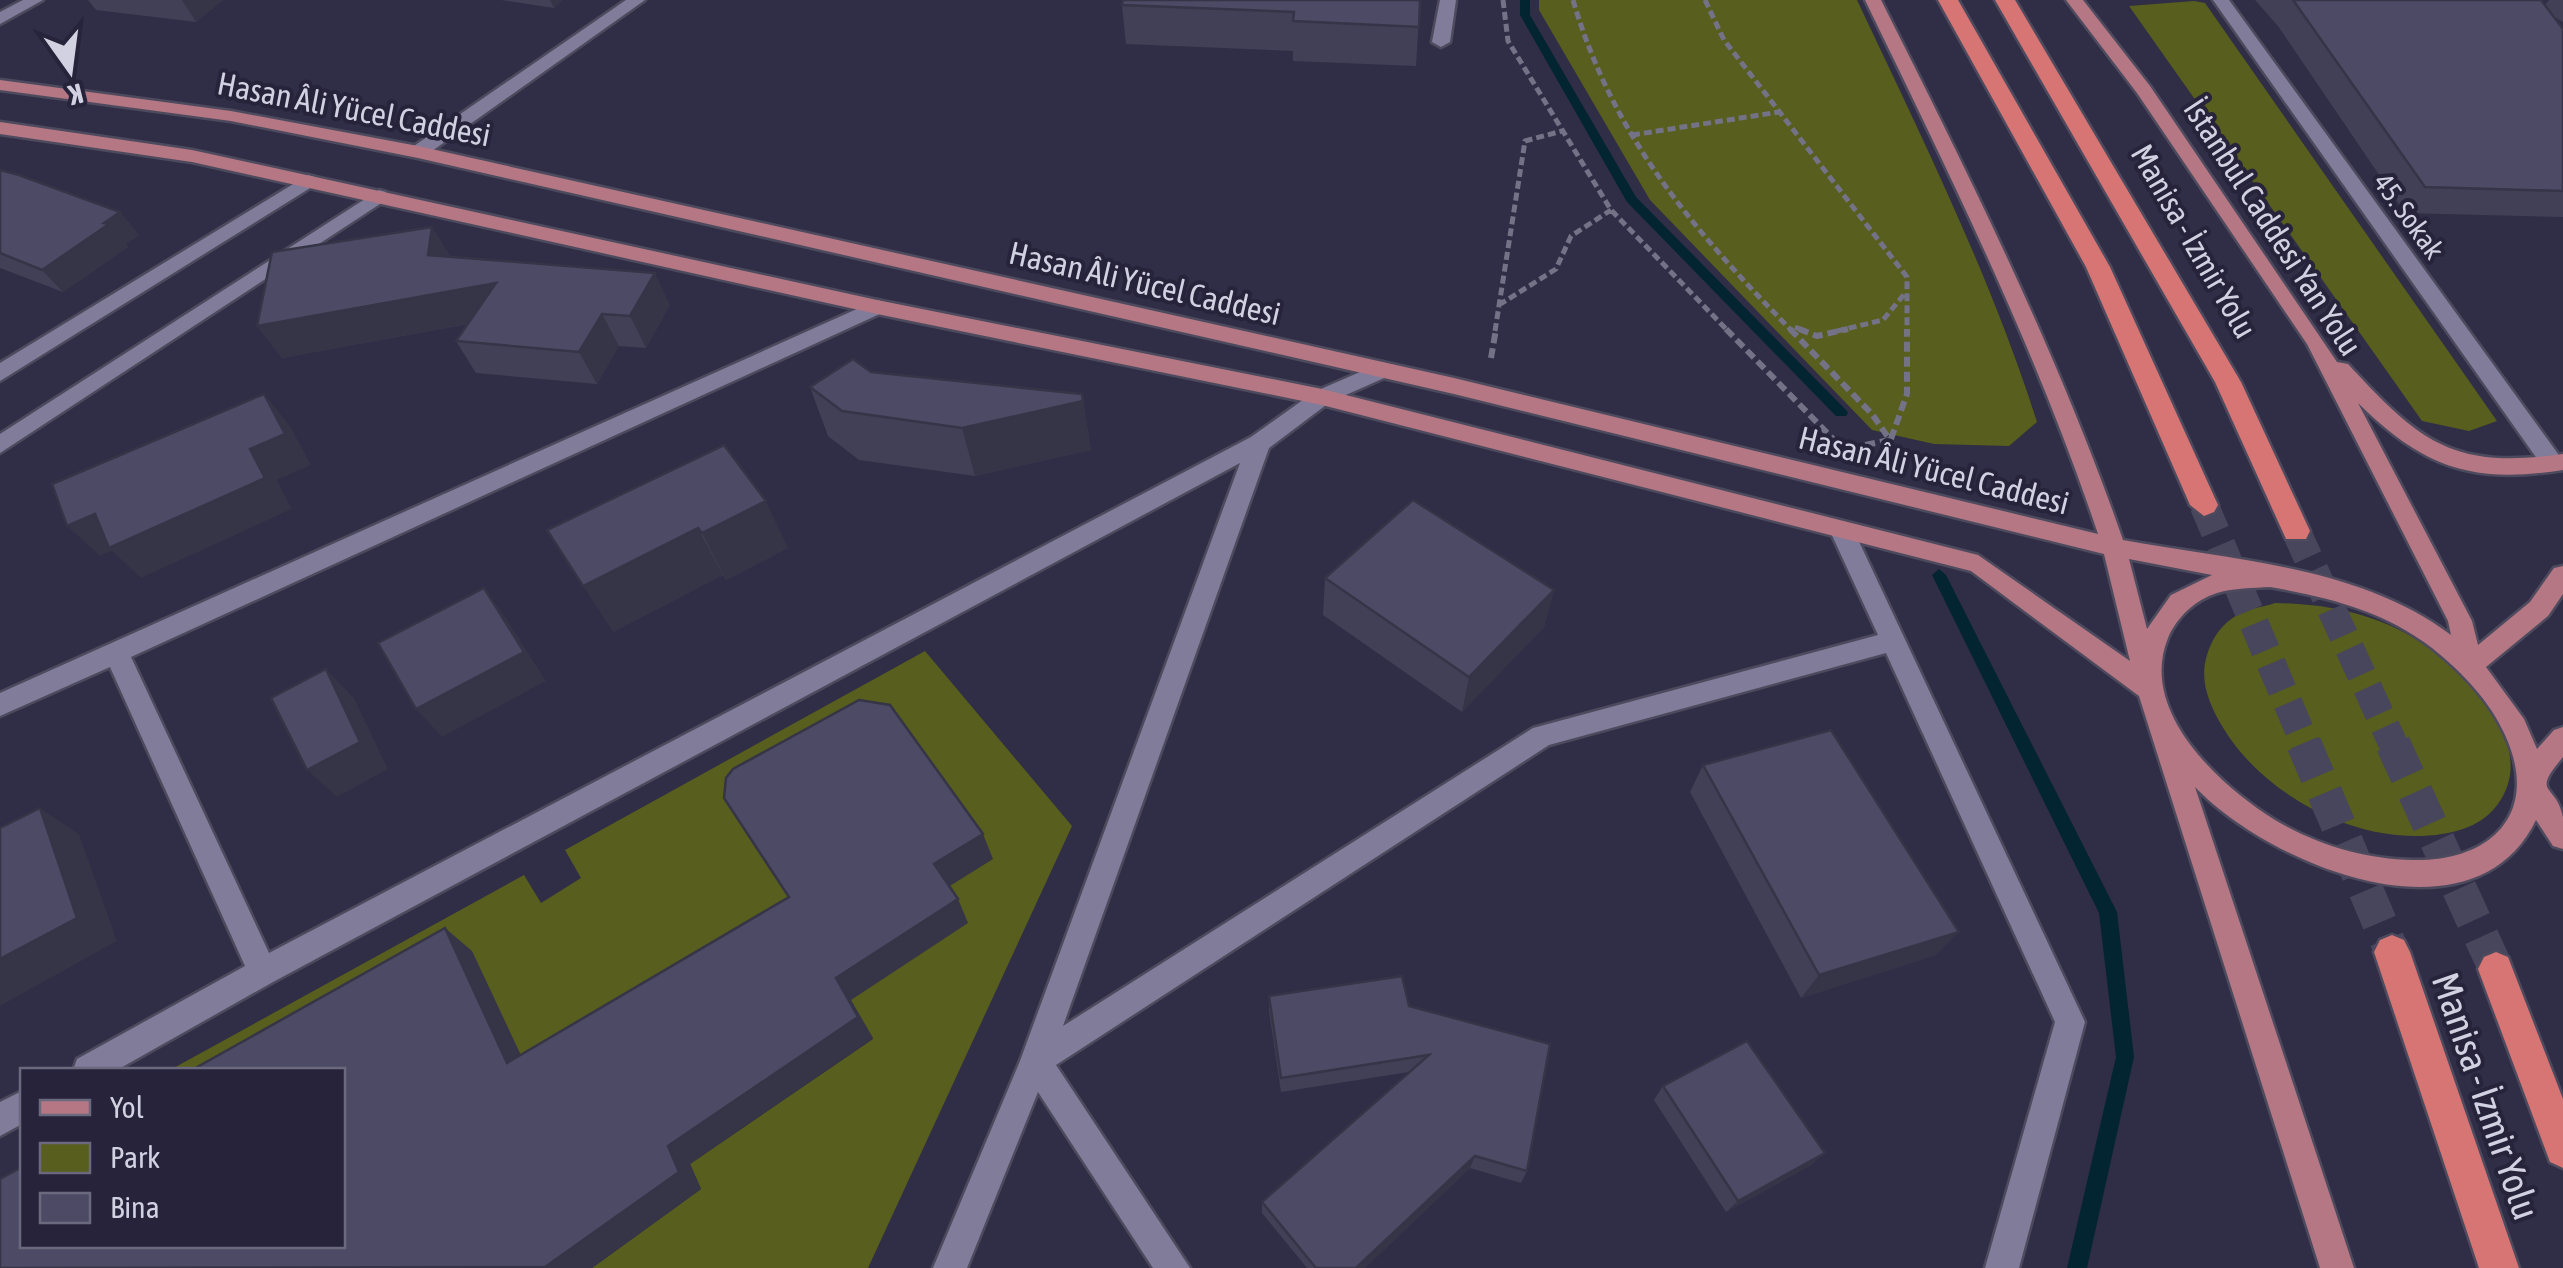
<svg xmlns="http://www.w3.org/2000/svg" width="2563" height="1268" viewBox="0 0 2563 1268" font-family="'Asap Condensed',sans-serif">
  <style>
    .green { fill: #585e1d }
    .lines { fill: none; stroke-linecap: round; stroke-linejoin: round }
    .stream { fill: #032532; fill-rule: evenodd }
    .highway-tunnel-far1 { stroke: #48465d; stroke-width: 29; stroke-dasharray: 29 14; stroke-linecap: butt }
    .highway-tunnel { stroke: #48465d; stroke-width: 35; stroke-dasharray: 35 18; stroke-linecap: butt }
    .minor-casing { stroke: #4d4a5e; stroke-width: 5 }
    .major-casing { stroke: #4d4a5e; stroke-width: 5 }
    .highway-casing { stroke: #4d4a5e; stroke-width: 5 }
    .path-far1 { stroke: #747287; stroke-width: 5; stroke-dasharray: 8 4; stroke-linecap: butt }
    .path { stroke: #747287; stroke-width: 6; stroke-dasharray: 10 5; stroke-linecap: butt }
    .minor { fill: #807c9a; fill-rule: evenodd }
    .major { fill: #b47783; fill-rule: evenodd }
    .highway { fill: #d77474; fill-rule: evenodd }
    .wall { fill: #424057 }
    .shaded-wall { fill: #363447 }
    .building { fill: #4d4a65; stroke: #363447; stroke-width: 2.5 }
    .labels { text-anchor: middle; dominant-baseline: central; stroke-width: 8; stroke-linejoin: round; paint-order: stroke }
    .far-street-label { font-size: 28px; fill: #d2d1e1; stroke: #26233b }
    .street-label { font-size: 32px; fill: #d2d1e1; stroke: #26233b }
    .near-street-label { font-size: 38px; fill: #d2d1e1; stroke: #26233b }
  </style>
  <rect width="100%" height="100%" fill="#302d46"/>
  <path class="green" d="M1539,0H1857C1922,138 1991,277 2037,422L2009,446L1934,444L1872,430L1650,200L1539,10Z
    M2194,1L2205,3L2497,421L2469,431L2422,421L2129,6Z
    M2275,603C2326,604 2376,613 2420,642C2464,671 2534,738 2503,796C2490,820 2468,830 2442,834C2360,847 2263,796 2222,726C2209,704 2199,680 2207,655C2212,638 2222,623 2239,614C2249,608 2264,607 2275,603Z
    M925,651L1072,826L868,1268H592L701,1189L690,1164L873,1039L805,921L545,1108L472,952L265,1070H170L524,875L541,903L581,878L565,850Z"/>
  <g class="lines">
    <path class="stream" d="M1520,0H1530V15L1636,197L1846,410L1848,413L1846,416H1836L1627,202L1520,15Z
      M1939,569L1946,575L2117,912L2134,1057L2087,1268H2067L2116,1057L2099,913L1932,575Z"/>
    <path class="highway-tunnel-far1" d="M2204,505L2306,746
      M2296,531L2394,746"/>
    <path class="highway-tunnel" d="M2304,744L2392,952
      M2393,744L2496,969"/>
    <defs>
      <path id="minor" d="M23,0H43L0,24V12Z
        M626,0H645L425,156H411V148Z
        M1440,0H1456L1450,42L1441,47L1432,42Z
        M2213,0H2229L2561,458V470H2545Z
        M308,175L315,177V185L0,381V363Z
        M379,190L386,192V200L0,453V434Z
        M877,300L884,302V312L131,657L269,953L1251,437L1314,392L1383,362L1394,370L1391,375L1330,402L1269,448L1063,1026L1533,728L1878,635L1830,531L1842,522L1854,531L2085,1022L2019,1268H1985L2055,1022L1886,653L1549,745L1056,1065L1190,1268H1153L1038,1092L967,1268H933L1020,1061L1240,463L273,982L117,1070H73L77,1059L245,966L110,667L0,716V693Z
        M22,1091V1124L0,1136V1102Z"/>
      <path id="major" d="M1865,0H1881C1970,177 2058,353 2123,540C2231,560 2360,566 2451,635L2448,621L2307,344L2137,93L2066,0H2083L2150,86L2337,362L2348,364C2420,442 2453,470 2563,454V470C2472,484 2424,468 2358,403L2472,621L2478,645L2530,602L2554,568L2563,566V594L2548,616L2486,667L2524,719L2537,749L2554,730L2563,727V757C2530,796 2556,782 2563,817C2563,827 2563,839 2563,849L2553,846L2536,820C2473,950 2268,864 2195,787L2354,1268H2320L2139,696L1971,571L1322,405L877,314L192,162L0,134V122L192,150L877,300L1322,389L1978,555L2130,661L2104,554L1454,394L418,158L231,121L0,90V80L231,111L418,146L1454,378L2098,534C2036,349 1950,175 1865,0ZM2129,559L2212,575L2171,595L2147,629ZM2270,587C2328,597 2385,611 2432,648C2461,671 2490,701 2505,735C2541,813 2491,862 2413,860C2365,859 2317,845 2275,820C2219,785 2138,711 2168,638C2177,617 2195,600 2217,593C2234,588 2253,588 2270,587Z"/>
      <path id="highway" d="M1938,0H1958L2110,267L2218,505L2214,512L2204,516L2190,505L2086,267Z
        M1995,0H2015L2241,382L2310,531L2306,539H2286L2215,382Z
        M2392,935L2404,940L2410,952L2519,1268H2479L2374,952L2380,940Z
        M2496,952L2508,957L2563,1099V1168L2550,1162L2478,969L2484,957Z"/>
    </defs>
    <use href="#minor" class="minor-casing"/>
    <use href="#major" class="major-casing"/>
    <use href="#highway" class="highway-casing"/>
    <path class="path-far1" d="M1503,0L1508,41L1611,210L1728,331
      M1573,0C1613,137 1694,231 1792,331
      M1705,0L1724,40L1907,277V331
      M1632,135L1779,112
      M1499,305L1556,269L1571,236L1611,210
      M1795,327L1805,331
      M1495,331L1525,141L1562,131
      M1837,331L1883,320L1906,292"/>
    <path class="path" d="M1726,329L1836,442
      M1790,329L1872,414L1890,440L1860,446
      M1799,329L1817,336L1848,329
      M1491,358L1496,329
      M1891,439L1907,394V329"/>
    <use href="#minor" class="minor"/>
    <use href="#major" class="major"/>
    <use href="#highway" class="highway"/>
  </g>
  <path class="wall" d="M88,0H223L196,22L96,10Z
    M501,0H562L554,8Z
    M1420,0L1416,66L1293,61V51L1126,44L1122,5Z
    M2255,0H2541L2545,5L2549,0H2563V22L2553,16L2563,29V217L2405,213L2278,26Z
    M0,170L120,212L139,235L126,244L128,247L63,292L0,268Z
    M432,227L450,256L670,305L646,348L619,346L597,384L476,373L456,341L468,324L282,358L257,326Z
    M871,372L1082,394L1091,450L975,476L859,460L828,436L810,387Z
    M724,445L788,548L726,580L723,575L613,632Z
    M1325,578L1554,590L1544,627L1462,712L1323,615Z
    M1703,765L1936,955L1801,998L1690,792Z
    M1269,996L1409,1006L1527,1171L1521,1183L1470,1168L1365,1268H1307L1262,1213V1202L1409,1072L1281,1092L1269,1011Z
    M1663,1086L1825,1153L1811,1165L1726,1212L1654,1100Z"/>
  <path class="shaded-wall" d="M182,0H223L196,22Z
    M550,0H562L554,8Z
    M120,212L139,235L126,244L128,247L63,292L42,270Z
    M432,227L452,259L428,255Z
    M655,273L670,305L646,348L630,316Z
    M496,283L515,315L282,358L257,326Z
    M602,314L619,346L597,384L579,352Z
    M264,394L290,426L311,465L277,480L292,509L141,578L112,551L100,556L67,526Z
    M1082,394L1091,450L975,476L962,428Z
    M766,501L788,548L726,580L702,533Z
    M698,528L723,575L613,632L583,586Z
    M484,588L506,618L546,681L442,737L416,709Z
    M1554,590L1544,627L1462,712L1469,677Z
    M326,669L354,698L388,769L337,797L307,770Z
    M40,808L79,834L117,941L0,1006V959Z
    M983,834L993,859L945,889L934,864Z
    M958,899L968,923L851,1000L873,1038L690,1164L701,1189L592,1268H544L836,978Z
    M445,928L472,951L534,1083L507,1063Z
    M1959,932L1936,955L1801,998L1819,975Z
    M1825,1153L1811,1165L1726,1212L1738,1201Z
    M1475,1156L1470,1168L1365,1268H1356Z"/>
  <path class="building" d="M1123,0H1420L1419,27L1293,21L1294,12L1122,5Z
    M2293,0H2541L2563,29V191L2425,187Z
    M0,170L19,175L120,212L104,223L109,224L42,270L0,253Z
    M432,227L428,255L655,273L630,316L602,314L579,352L456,341L496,283L257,326L272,252Z
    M853,359L871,372L1082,394L1083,401L962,428L842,411L810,387Z
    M264,394L285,434L250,449L265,478L109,548L95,514L67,526L52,484Z
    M724,445L766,501L702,533L698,528L583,586L547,530Z
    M1413,500L1554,590L1469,677L1325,578Z
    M484,588L524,652L416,709L378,643Z
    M326,669L360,742L307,770L271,698Z
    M859,700L890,705L983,834L934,864L958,899L836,978L858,1017L668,1146L679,1172L545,1267L0,1268V1179L22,1167V1246H342V1070H192L445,928L507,1063L789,897L724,798L726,778L733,769Z
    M1831,730L1959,932L1819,975L1703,765Z
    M40,808L77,918L0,959V828Z
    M1402,976L1409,1006L1550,1044L1527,1171L1475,1156L1356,1268H1316L1262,1202L1429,1055L1281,1078L1269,996Z
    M1747,1041L1825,1153L1738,1201L1663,1086Z"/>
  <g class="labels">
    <g class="far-street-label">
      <text transform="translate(2409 216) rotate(54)">45. Sokak</text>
    </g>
    <g class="street-label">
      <text transform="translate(354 109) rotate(11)">Hasan Âli Yücel Caddesi</text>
      <text transform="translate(2273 227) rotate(57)">İstanbul Caddesi Yan Yolu</text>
      <text transform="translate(2194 241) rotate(60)">Manisa - İzmir Yolu</text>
      <text transform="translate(1145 283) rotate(13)">Hasan Âli Yücel Caddesi</text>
      <text transform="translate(1934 470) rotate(14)">Hasan Âli Yücel Caddesi</text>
    </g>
    <g class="near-street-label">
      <text transform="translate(2486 1096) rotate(71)">Manisa - İzmir Yolu</text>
    </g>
  </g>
  <rect x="20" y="1068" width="325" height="180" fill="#26233b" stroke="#6b697d" stroke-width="2.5"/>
  <rect x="40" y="1100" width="50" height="15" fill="#b47783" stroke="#6b697d" stroke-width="2.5"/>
  <text x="110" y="1118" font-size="30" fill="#d2d1e1">Yol</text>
  <rect x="40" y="1143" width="50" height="30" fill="#585e1d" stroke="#6b697d" stroke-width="2.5"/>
  <text x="110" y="1168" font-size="30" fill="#d2d1e1">Park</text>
  <rect x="40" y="1193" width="50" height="30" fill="#4d4a65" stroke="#6b697d" stroke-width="2.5"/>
  <text x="110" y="1218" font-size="30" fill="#d2d1e1">Bina</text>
  <g transform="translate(70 70) rotate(166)" stroke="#26233b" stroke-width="8" paint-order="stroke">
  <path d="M0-8L18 38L0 25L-18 38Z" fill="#d2d1e1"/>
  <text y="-15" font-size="28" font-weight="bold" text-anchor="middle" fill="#d2d1e1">K</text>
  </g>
</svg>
